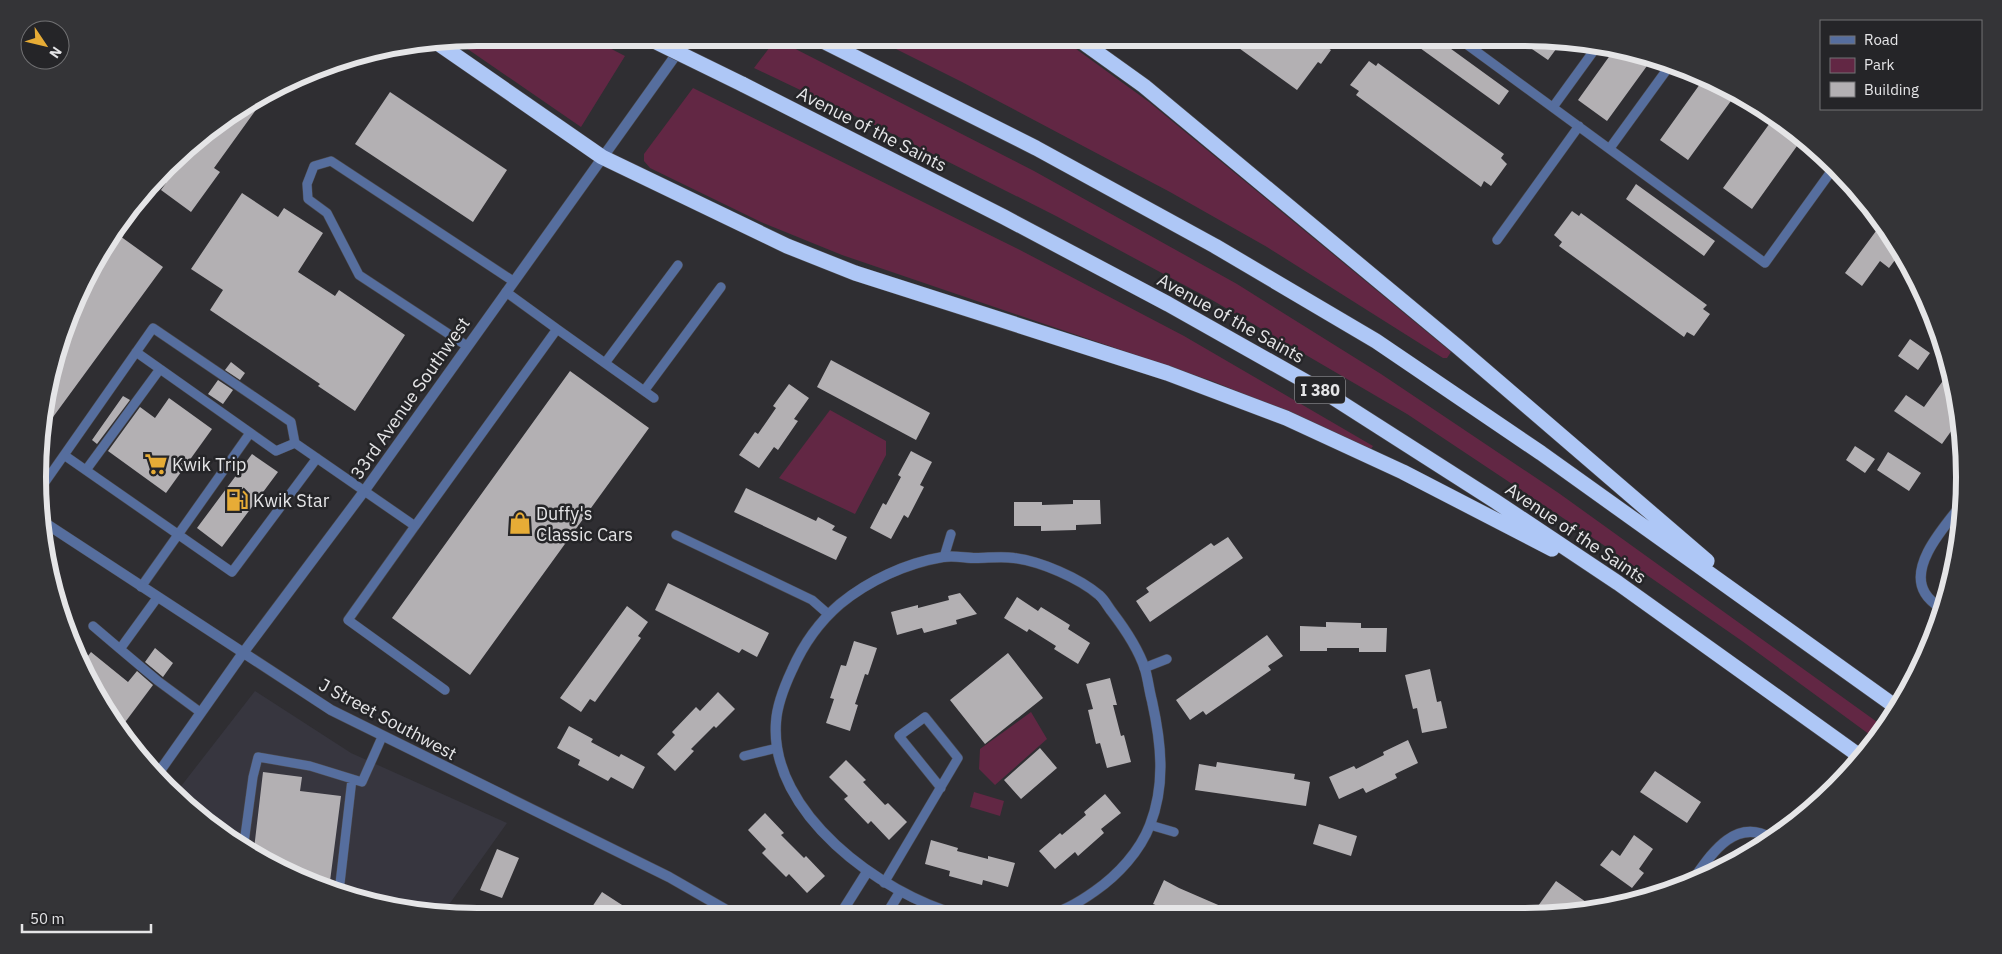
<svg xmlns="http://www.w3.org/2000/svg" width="2002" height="954" viewBox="0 0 2002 954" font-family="'IBM Plex Sans',sans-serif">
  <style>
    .built { fill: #37363f }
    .green { fill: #622744 }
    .building { fill: #b3b0b3 }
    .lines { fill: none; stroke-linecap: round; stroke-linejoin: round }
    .service-casing { stroke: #4c4b4f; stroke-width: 10 }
    .minor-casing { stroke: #4c4b4f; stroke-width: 11 }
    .tertiary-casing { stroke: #4c4b4f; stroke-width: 11 }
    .motorway-casing { stroke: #4c4b4f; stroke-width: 16 }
    .service { stroke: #566e9e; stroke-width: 9 }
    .minor { stroke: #566e9e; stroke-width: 10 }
    .tertiary { stroke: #566e9e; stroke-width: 10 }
    .motorway { stroke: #aec7f6; stroke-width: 15 }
    .motorway-bridge-casing { stroke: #4c4b4f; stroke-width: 16; stroke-linecap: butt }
    .motorway-bridge { stroke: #aec7f6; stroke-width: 15 }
    .labels { text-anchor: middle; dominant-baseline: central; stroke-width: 5; stroke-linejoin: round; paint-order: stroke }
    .shield { fill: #252528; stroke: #ababae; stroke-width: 1 }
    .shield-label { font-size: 16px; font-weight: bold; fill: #e5e5e7 }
    .street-label { font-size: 18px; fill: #e5e5e7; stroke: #252528 }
    .poi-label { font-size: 18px; fill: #e5e5e7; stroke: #252528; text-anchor: start }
    .rim { fill: none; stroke: #e5e5e7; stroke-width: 6 }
  </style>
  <rect width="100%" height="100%" fill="#2f2e32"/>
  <path class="built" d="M255,691L351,753L507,823L443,913L391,908L309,883L187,807L175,794Z"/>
  <path class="green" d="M477,38H590L625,56L581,127L456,41Z
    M874,38H1061L1149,102L1451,352L1447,358H1443L1267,247L1170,192L962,82Z
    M776,39L1034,171L1237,284L1381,374L1560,494L1884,727L1877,740L1742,641L1605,546L1407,414L1212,300L1056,216L899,137L754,68Z
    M693,88L1020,250L1184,336L1373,446L1371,449L1295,415L1212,381L842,255L761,222L650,168L644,161V154Z
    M830,410L886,441V455L855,514L779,478Z
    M1031,712L1047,739L995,785L979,769L980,749Z
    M974,792L1004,801L1000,816L970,807Z"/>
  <path class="building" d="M1225,38H1313L1331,50L1321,64L1318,62L1297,90Z
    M1428,38H1436L1509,91L1499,105L1420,48Z
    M1516,38H1525L1562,41L1548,60Z
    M1616,47L1652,59L1607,121L1578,100Z
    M1369,61L1376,66L1378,63L1504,154L1501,158L1507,164L1491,186L1484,181L1481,187L1356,95L1359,91L1350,85Z
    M1705,77L1736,94L1688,160L1660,140Z
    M390,92L507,170L473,222L355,144Z
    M263,100L214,168L220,172L191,212L161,190L166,183L162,180L209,128Z
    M1775,116L1802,139L1752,209L1723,188Z
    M1636,184L1715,241L1704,256L1626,199Z
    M242,193L278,217L284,208L323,233L298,272L335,296L339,290L405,335L355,411L318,386L320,384L210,310L223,290L191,269Z
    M1572,211L1579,216L1581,213L1707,305L1703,309L1710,314L1694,336L1687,332L1684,337L1559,246L1562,242L1554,235Z
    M113,231L163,267L45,428L46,391L71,309Z
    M1876,231L1898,247L1901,252L1889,268L1880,261L1862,286L1845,273Z
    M1910,339L1930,353L1918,370L1898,356Z
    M831,360L930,413L916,440L817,387Z
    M231,362L245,373L240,380L225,370Z
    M570,371L649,428L470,675L392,618Z
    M1950,371L1956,392L1959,420L1942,444L1894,411L1906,395L1924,407Z
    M218,380L233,390L223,404L208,394Z
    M789,384L809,398L794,419L798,421L778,450L774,447L759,468L739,455L755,432L758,434L776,408L773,406Z
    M123,396L130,400L97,444L92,440Z
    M169,398L212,429L166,493L108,451L140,407L155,418Z
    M1855,446L1875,459L1865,473L1846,460Z
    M911,451L932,462L920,485L924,487L908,518L904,515L891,539L870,528L883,503L886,505L901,477L898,475Z
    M1888,452L1921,473L1909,491L1877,470Z
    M252,454L278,472L222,547L197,528Z
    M746,488L816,521L818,517L835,526L832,530L847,537L836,560L734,512Z
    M1073,500H1100L1101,524L1076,525V530L1041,531V526H1014V502H1042V505L1073,504Z
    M1228,537L1243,558L1150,622L1136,601L1149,592L1146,588L1211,543L1214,546Z
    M668,583L769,633L757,657L742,649L739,653L655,610Z
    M960,593L977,614L956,620L957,624L924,633L922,628L897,635L891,612L918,605V608L949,600L948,596Z
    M1017,597L1038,611L1041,607L1070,625L1068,629L1090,643L1078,664L1054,649L1056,646L1029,629L1027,632L1004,618Z
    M627,606L648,622L638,636L641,638L595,702L590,699L581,712L560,698Z
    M1326,622L1361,623V628H1387L1386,652H1359V648H1327V651H1300V626L1326,627Z
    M1267,635L1283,656L1268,666L1271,670L1206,715L1203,711L1190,720L1176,700Z
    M854,641L877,648L868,675L865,674L855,704L858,705L850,731L826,723L834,699L830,698L841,665L846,666Z
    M155,648L173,663L163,677L145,662Z
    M91,652L128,682L137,671L153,685L123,725L109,714L83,672L81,665Z
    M1008,653L1043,698L985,744L950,700Z
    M1430,669L1437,702L1441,701L1447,728L1422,733L1417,708L1413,709L1405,675Z
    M1110,678L1117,705H1113L1121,736L1124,735L1131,762L1107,768L1100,743L1096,744L1088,710L1093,709L1086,684Z
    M718,692L735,709L716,728L714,726L691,749L694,751L675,771L657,754L675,735L672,732L696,707L700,711Z
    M569,726L593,739L591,742L619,757L621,754L645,767L633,789L611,777L608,781L578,765L580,760L557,748Z
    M1408,740L1418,763L1395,774L1397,778L1366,793L1363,788L1339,799L1329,777L1354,766L1356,769L1384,755L1383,752Z
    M1040,748L1057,768L1021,799L1004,780Z
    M846,760L866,780L863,782L885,805L888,803L907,822L889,840L871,821L868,824L844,799L848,796L829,777Z
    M1217,762L1295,774L1294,779L1310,782L1306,806L1195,790L1199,764L1216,767Z
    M1655,771L1701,802L1687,823L1640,792Z
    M263,772L302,777L300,791L341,796L329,889L309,883L254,849Z
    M1105,794L1121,813L1101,829L1104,833L1078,856L1075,852L1055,869L1039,851L1060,833L1062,835L1086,815L1084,812Z
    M765,813L784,833L781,835L804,858L806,856L825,876L807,893L789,874L786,877L762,853L766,849L748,830Z
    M1319,824L1357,836L1351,856L1313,844Z
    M1634,835L1653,849L1639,869L1644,873L1632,888L1600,865L1612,850L1620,856Z
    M931,840L958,848L957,851L988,859V856L1015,863L1008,887L983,880L982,885L949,876L950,871L925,864Z
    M497,849L519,858L502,898L480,890Z
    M1164,880L1179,888L1239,914H1166L1168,910L1153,904Z
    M1556,881L1596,909L1583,913H1567L1558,907L1554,913H1533Z
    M602,892L639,916H586Z"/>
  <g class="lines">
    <defs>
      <path id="service" d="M1458,38L1765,263L1835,166
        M1553,107L1598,45
        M1610,148L1671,64
        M1497,240L1579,126
        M557,329L654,398
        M467,346L359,275L327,213L308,199L307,184L314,166L331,161L513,281
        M136,352L276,451L295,443L415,526L557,329L506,292
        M605,363L678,265
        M644,391L721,287
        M64,455L232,572L317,458
        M86,470L160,369
        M43,485L153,328L291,422L295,443
        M415,526L348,620L445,690
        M676,535L812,600L828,614
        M944,557L951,534
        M141,587L250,433
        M157,598L120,649L158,681L200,712
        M93,626L120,649
        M1144,668L1167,659
        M744,756L777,748
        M1150,825L1174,832
        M244,843L253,777L258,757L310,766L362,782L382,737
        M884,883L958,758L925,717L899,736L941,788
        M339,892L352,779"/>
      <path id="minor" d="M1942,609C1936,605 1929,600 1925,593C1908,565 1946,525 1962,504
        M1690,884C1709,858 1733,816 1771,838
        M840,915L867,872
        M886,915L900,892
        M959,915C881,894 769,813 776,722C777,704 785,685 792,670C803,645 819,622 840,604C868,581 906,563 943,557C954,555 965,558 976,558C988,558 1002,556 1014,558C1040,561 1079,578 1099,595C1104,599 1108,607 1112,612C1125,629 1138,648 1145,669C1148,679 1149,690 1152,701C1161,742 1166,784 1150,825C1140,851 1118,875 1095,891C1081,901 1064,912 1046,915"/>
      <path id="tertiary" d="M42,521L331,710L669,877L737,916
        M157,775L243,653L365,490L688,38"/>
      <path id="motorway" d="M817,38L1036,148L1215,246L1376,341L1541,453L1896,707
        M1077,38L1144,86L1458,347L1707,561
        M439,44L602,157L787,246L855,273L1167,373L1286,418L1403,472L1552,549
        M742,84L1004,217L1168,304L1326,393L1495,501L1618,583L1861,757"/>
    </defs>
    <use href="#service" class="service-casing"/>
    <use href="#minor" class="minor-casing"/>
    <use href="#tertiary" class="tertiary-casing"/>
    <use href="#motorway" class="motorway-casing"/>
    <use href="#service" class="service"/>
    <use href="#minor" class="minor"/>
    <use href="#tertiary" class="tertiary"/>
    <use href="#motorway" class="motorway"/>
    <defs>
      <path id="motorway-bridge" d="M648,38L742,84"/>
    </defs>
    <use href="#motorway-bridge" class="motorway-bridge-casing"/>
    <use href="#motorway-bridge" class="motorway-bridge"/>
  </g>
  <defs>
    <symbol id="supermarket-bare" viewBox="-9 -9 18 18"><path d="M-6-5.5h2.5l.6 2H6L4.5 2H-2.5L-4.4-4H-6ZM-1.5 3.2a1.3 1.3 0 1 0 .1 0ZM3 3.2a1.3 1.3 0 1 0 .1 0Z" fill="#e7ac36" stroke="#252528" stroke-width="2.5" paint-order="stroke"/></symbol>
    <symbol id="fuel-bare" viewBox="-9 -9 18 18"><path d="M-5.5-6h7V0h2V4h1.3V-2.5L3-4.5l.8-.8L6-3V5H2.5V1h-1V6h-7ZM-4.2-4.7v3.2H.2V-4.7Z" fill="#e7ac36" stroke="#252528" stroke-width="2.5" paint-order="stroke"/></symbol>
    <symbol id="shop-bare" viewBox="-9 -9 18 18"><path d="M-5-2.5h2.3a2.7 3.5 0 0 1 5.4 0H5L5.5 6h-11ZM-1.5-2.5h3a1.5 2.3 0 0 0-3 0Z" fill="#e7ac36" stroke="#252528" stroke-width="2.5" paint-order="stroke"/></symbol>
  </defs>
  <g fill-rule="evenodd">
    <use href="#supermarket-bare" x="140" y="448" width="32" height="32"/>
    <use href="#fuel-bare" x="221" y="484" width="32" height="32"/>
    <use href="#shop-bare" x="504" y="507" width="32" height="32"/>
  </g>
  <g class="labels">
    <rect class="shield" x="1295" y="376.5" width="50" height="27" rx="4"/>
    <g class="shield-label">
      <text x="1320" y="390">I 380</text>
    </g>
    <g class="street-label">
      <text transform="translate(872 129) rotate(27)">Avenue of the Saints</text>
      <text transform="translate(1231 318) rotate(29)">Avenue of the Saints</text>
      <text transform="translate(410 398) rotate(-55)">33rd Avenue Southwest</text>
      <text transform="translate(1576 533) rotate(34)">Avenue of the Saints</text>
      <text transform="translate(388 719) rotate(28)">J Street Southwest</text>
    </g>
    <g class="poi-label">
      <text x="172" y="464">Kwik Trip</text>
      <text x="253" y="500">Kwik Star</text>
      <text x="536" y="513">Duffy's<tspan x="536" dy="21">Classic Cars</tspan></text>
    </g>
  </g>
  <path d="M0 0H2002V954H0ZM477 46H1525A431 431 0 0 1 1956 477V477A431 431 0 0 1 1525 908H477A431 431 0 0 1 46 477V477A431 431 0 0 1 477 46Z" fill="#343437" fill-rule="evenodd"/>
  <path class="rim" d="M477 46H1525A431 431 0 0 1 1956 477V477A431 431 0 0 1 1525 908H477A431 431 0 0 1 46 477V477A431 431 0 0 1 477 46Z"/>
  <rect x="1820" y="20" width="162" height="90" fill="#252528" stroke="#727274"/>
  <rect x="1830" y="36" width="25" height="8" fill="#566e9e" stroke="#727274"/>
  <text x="1864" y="45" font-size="15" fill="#e5e5e7">Road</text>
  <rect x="1830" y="58" width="25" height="15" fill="#622744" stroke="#727274"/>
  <text x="1864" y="70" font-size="15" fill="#e5e5e7">Park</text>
  <rect x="1830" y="82" width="25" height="15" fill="#b3b0b3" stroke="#727274"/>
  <text x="1864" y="95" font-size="15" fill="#e5e5e7">Building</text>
  <g transform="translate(45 45) rotate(125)"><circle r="24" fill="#252528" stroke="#727274"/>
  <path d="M0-4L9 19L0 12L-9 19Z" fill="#e7ac36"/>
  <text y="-8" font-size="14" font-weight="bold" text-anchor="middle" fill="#e5e5e7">N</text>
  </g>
  <path d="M22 924v8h129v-8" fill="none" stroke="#e5e5e7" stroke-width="2.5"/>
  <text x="30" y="924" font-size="15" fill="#e5e5e7" stroke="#252528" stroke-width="4" paint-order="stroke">50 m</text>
</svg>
